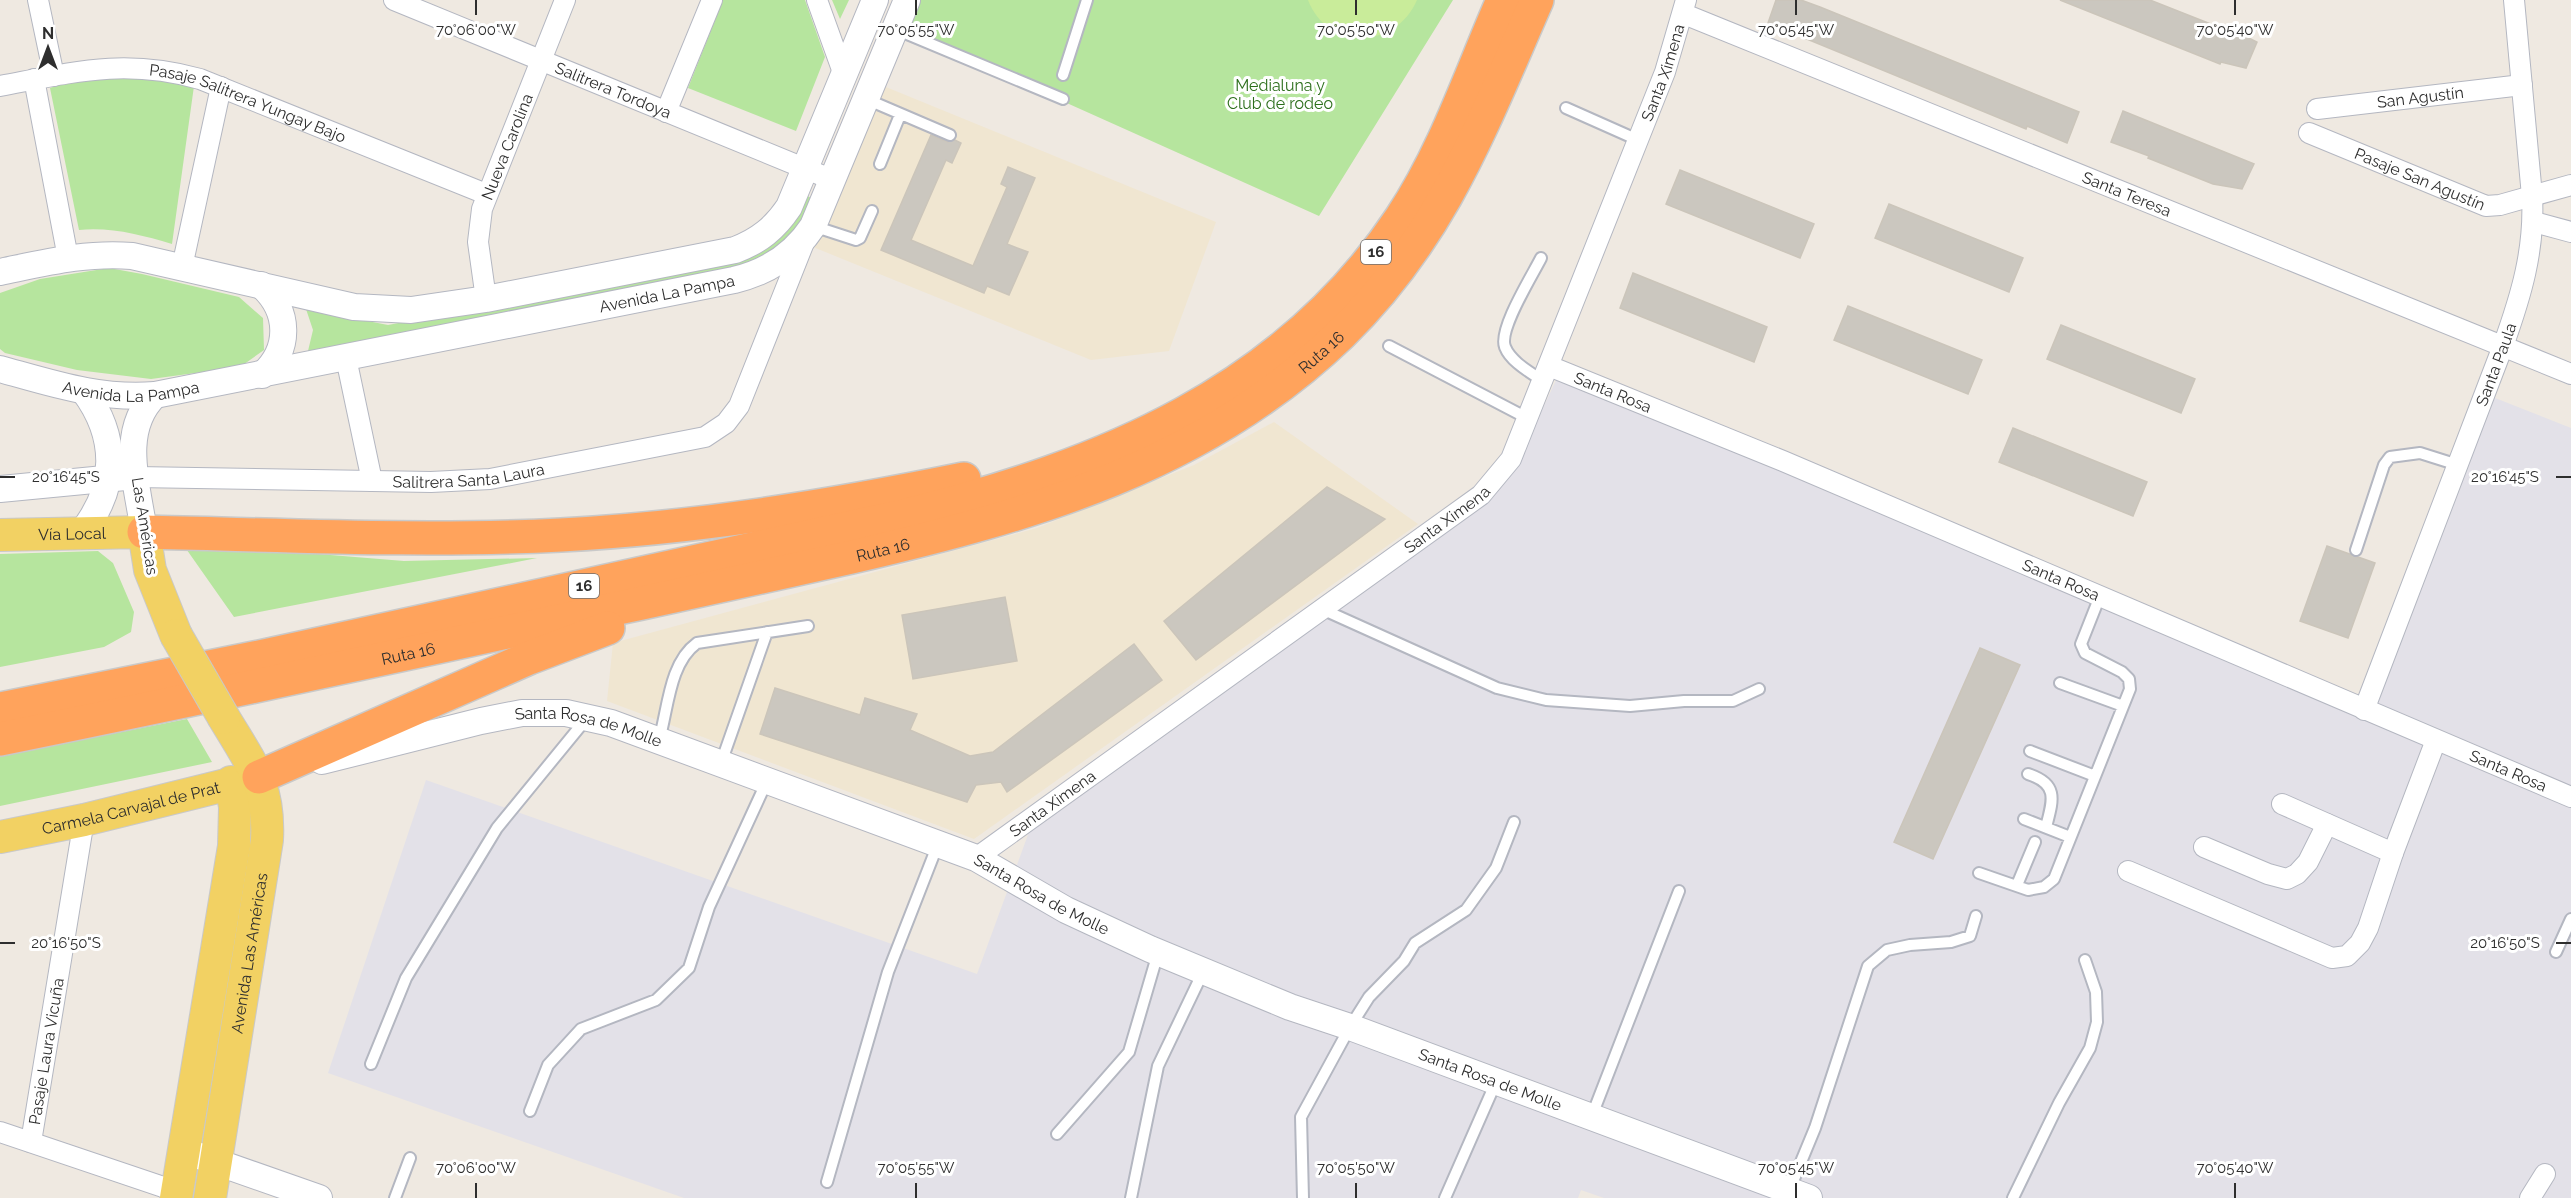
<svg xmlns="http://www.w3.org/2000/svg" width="2571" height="1198" viewBox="0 0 2571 1198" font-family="Raleway,sans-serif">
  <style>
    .industrial { fill: #e3e1e8 }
    .education { fill: #f0e6d1 }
    .green { fill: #b6e59e }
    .pitch { fill: #c9ec9a }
    .building { fill: #cbc7bf; stroke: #cbc5ba; stroke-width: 1.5 }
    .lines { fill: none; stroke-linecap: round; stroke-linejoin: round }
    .service-casing { stroke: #b4b7c1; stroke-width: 14 }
    .minor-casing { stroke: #b4b7c1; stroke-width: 22 }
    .tertiary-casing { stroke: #b4b7c1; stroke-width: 28 }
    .primary-casing { stroke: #c9c9c9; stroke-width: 34 }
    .motorway-casing { stroke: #c9c9c9; stroke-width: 36 }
    .service { stroke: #fff; stroke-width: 10 }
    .minor { stroke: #fff; stroke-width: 20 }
    .tertiary { stroke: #fff; stroke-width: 26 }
    .primary { stroke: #f2d163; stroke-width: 32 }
    .motorway { stroke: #ffa35c; stroke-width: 33 }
    .primary-bridge-casing { stroke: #c9c9c9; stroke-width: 34; stroke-linecap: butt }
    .primary-bridge { stroke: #f2d163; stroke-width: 32 }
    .ticks { fill: none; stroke: #2e2e2e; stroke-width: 2 }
    .labels { text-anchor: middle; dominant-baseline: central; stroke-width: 6; stroke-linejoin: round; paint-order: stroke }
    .shield { fill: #fff; stroke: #6d6d6d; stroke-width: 1.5 }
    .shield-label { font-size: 15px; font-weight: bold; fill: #2e2e2e }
    .street-label { font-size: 16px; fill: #2e2e2e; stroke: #fff }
    .park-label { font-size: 16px; fill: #2c6e1b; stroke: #fff }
    .ticks-label { font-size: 15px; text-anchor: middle; fill: #2e2e2e; stroke: #fff; stroke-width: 6; stroke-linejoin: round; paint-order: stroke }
  </style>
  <rect width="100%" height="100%" fill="#efe9e1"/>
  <path class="industrial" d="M1558,376L2367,708L2490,396L2571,428V1198H1604L1581,1190L1578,1198H684L328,1073L426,780L977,974L1029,832L1500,478L1528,440Z"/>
  <path class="education" d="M881,85L1216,222L1169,351L1091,360L813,247Z
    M1274,422L1418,524L974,839L607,701L613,643L1037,528L1194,465Z"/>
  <path class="green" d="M723,0H805L825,57L796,131L688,88Z
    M832,0H849L840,19Z
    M920,0H1453L1319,216L908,32Z
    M133,71L194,86L172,244C141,235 112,227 79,230L50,88L91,74Z
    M803,193L811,198L798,230L762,262L308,351L313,330L306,309L388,325L751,256Z
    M109,268L142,274L239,297L263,318L264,350L240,367L151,379L77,370L5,353L0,349V293L40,279Z
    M182,543L404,561L537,558L234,617Z
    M98,551L113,563L134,612L131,632L104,647L0,667V554Z
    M187,719L212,762L0,806V756Z"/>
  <path class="pitch" d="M1308,0H1417C1396,49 1328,52 1308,0Z"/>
  <path class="building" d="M1776,0H1801L1820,7L2079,112L2067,143L2027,126L2026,129L1768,23Z
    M2060,0H2150L2236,34L2237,32L2257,42L2246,68L2221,62L2220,64Z
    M2123,111L2254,164L2242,189L2213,184L2148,158L2149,156L2111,142Z
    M931,135L948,142L955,140L961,143L952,163L946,160L911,240L973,266L1007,187L1001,184L1008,167L1035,178L1007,244L1028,252L1009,295L987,286L984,293L881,250Z
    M1680,170L1814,224L1800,258L1666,204Z
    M1889,204L2023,258L2009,292L1875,238Z
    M1633,273L1767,327L1754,362L1620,308Z
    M1848,306L1982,360L1968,394L1834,340Z
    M2061,325L2195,379L2181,413L2047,359Z
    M2013,428L2147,482L2133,516L1999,462Z
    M1327,487L1385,519L1196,660L1164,621Z
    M2327,546L2375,563L2348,638L2300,621Z
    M1005,597L1017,661L913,679L902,615Z
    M1134,644L1162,680L1007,792L1001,782L976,785L967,802L760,734L775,688L860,715L865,698L917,714L910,730L970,756L993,752Z
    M1980,648L2020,665L1933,859L1894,842Z"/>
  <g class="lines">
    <defs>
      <path id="service" d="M895,29L1063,99
        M1063,75L1087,0
        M866,99L950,135
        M1566,108L1638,140
        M880,164L900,115
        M813,226L856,240L860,238L872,211
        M1541,258C1532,276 1498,330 1505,347C1511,362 1530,372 1543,381
        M1389,346L1527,418
        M2356,550L2384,465L2390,457L2420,453L2458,465
        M1324,610L1497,688L1546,700L1630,706L1684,701H1733L1759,689
        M2060,683L2123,706
        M659,740C668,710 669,663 697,643L808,626
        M2030,751L2095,776
        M721,763L767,632
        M2028,774C2059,784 2053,800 2046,827
        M2024,819L2070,837
        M1979,873L2028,890L2044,887L2054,879L2130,689L2129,679L2122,672L2085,653L2081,644L2100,596
        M2017,885L2035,842
        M2556,952L2571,919
        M371,1064L406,978L497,828L587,718
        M530,1111L548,1065L581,1029L656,1000L689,968L709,907L767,781
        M1591,1118L1679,891
        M1057,1134L1129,1052L1158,953
        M827,1182L888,972L938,844
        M1789,1191L1815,1128L1868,966L1887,950L1910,945L1951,942L1970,936L1976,916
        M395,1198L410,1158
        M1131,1198L1158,1066L1203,972
        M1303,1198L1301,1117L1350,1027L1369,997L1404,961L1415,943L1466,910L1496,868L1514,822
        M1445,1198L1496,1082
        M2013,1198L2059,1103L2090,1048L2097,1022L2096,992L2085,960"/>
      <g id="minor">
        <path d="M38,0L54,76"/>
        <path id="s1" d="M394,0L833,180"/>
        <path d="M817,0L844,75"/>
        <path id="s2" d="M1684,14L2571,374"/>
        <path d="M34,79L68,258"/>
        <path id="s3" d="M0,86C74,72 125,58 200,79L486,194"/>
        <path id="s4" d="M2317,109L2522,85"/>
        <path d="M666,112L712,0"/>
        <path id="s5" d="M2309,133L2486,206L2500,205L2571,185"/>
        <path d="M2534,222L2571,232"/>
        <path d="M182,267L221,87"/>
        <path id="s6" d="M486,299L478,242L482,209L565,0"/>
        <path d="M346,358L372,481"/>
        <path id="s7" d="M1549,366L1783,461L2571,797"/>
        <path id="s8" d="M136,477L431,482L490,479L705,437L726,423L739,406L805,240"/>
        <path id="s9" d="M2364,710L2503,346C2521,296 2535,250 2532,196L2514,0"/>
        <path d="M2282,804L2393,853"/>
        <path d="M2204,847L2268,874L2287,879L2297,874L2308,862L2327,824"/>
        <path id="s10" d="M976,858L1481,495L1511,459L1665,72L1686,0"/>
        <path d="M2128,871L2332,958L2347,956L2360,943L2368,928L2393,853L2436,740"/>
        <path d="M0,1132L178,1192"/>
        <path id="s11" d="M31,1142L84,820"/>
        <path d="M2530,1198L2545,1174"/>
      </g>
      <g id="tertiary">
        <path d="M0,272C44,263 87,252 132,256L354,307L411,310L486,299L735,250C759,241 775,228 789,207L875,0"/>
        <path d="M261,285C290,311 291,349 262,375"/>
        <path id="s12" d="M0,369C51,383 101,400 155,395L734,280C768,272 794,255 813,226L907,0"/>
        <path d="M0,489L125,477"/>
        <path d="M82,532C118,487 118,437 84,391"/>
        <path d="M144,532C138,487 118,431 155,395"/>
        <path id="s13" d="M322,761L481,721L522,713H566L611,723L976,858L1066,910L1150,949L1290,1007L1350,1027L1809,1198"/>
        <path d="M185,1151L319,1198"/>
      </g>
      <g id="primary">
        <path id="s14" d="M0,535L144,532L150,570L176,635"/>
        <path id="s15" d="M0,837L84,820L250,779"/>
        <path d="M176,1198L234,846L235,807L231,782"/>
        <path id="s16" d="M210,1198L267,840C270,785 251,763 224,718"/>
      </g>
      <g id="motorway">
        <path d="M144,532C283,535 422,542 561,535C697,528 831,506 964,479"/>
        <path d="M0,709L269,655L907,515C1101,466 1285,393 1401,218C1445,152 1471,73 1503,0"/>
        <path id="s17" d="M0,739C199,699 397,656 595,613C681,595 767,576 852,557C1033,515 1204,466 1341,334C1442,236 1482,125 1537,0"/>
        <path d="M259,777L529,658L608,628"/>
      </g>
    </defs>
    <use href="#service" class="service-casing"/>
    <use href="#minor" class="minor-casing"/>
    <use href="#tertiary" class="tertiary-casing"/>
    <use href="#primary" class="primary-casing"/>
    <use href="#motorway" class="motorway-casing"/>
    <use href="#service" class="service"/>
    <use href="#minor" class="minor"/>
    <use href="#tertiary" class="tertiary"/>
    <use href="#primary" class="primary"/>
    <use href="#motorway" class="motorway"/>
    <defs>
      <path id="primary-bridge" d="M176,635L224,718"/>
    </defs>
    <use href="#primary-bridge" class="primary-bridge-casing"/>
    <use href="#primary-bridge" class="primary-bridge"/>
  </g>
  <path class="ticks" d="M476,0V15M916,0V15M1356,0V15M1796,0V15M2235,0V15M0,477H15M2556,477H2571M0,943H15M2556,943H2571M476,1183V1198M916,1183V1198M1356,1183V1198M1796,1183V1198M2235,1183V1198"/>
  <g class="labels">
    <g class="shield">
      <rect x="1361" y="240" width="30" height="24" rx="4.5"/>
      <rect x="569" y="574" width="30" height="24" rx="4.5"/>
    </g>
    <g class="shield-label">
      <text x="1376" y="252">16</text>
      <text x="584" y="586">16</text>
    </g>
    <g class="street-label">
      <text stroke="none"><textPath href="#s10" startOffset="1084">Santa Ximena</textPath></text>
      <text stroke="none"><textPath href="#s1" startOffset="237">Salitrera Tordoya</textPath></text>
      <text stroke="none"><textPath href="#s4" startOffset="104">San Agustín</textPath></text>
      <text stroke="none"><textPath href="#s3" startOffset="255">Pasaje Salitrera Yungay Bajo</textPath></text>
      <text stroke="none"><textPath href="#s6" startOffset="158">Nueva Carolina</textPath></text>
      <text stroke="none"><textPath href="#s5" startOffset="120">Pasaje San Agustín</textPath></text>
      <text stroke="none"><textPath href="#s2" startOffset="478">Santa Teresa</textPath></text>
      <text stroke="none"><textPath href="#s12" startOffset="680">Avenida La Pampa</textPath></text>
      <text stroke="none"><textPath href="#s17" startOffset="1389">Ruta 16</textPath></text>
      <text stroke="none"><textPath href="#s9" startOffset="370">Santa Paula</textPath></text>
      <text stroke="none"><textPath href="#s12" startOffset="134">Avenida La Pampa</textPath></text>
      <text stroke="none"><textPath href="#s7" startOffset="69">Santa Rosa</textPath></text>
      <text stroke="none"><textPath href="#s8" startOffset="333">Salitrera Santa Laura</textPath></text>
      <text stroke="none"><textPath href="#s10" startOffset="580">Santa Ximena</textPath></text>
      <text transform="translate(145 526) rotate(81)">Las Américas</text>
      <text stroke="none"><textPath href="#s14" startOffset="72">Vía Local</textPath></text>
      <text stroke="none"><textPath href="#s17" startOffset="903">Ruta 16</textPath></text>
      <text stroke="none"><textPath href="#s7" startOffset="555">Santa Rosa</textPath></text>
      <text stroke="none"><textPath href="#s17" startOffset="417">Ruta 16</textPath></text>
      <text stroke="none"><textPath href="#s13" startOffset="274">Santa Rosa de Molle</textPath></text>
      <text stroke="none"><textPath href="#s7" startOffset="1041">Santa Rosa</textPath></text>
      <text stroke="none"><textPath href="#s10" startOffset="94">Santa Ximena</textPath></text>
      <text stroke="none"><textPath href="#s15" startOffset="134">Carmela Carvajal de Prat</textPath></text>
      <text stroke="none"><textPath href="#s13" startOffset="760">Santa Rosa de Molle</textPath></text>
      <text stroke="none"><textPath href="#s16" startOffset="248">Avenida Las Américas</textPath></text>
      <text stroke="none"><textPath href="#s11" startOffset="92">Pasaje Laura Vicuña</textPath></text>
      <text stroke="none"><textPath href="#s13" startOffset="1246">Santa Rosa de Molle</textPath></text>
    </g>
    <g class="park-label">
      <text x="1280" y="85">Medialuna y<tspan x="1280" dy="18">Club de rodeo</tspan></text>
    </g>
  </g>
  <g class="ticks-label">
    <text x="476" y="35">70°06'00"W</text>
    <text x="916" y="35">70°05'55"W</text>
    <text x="1356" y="35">70°05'50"W</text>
    <text x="1796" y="35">70°05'45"W</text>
    <text x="2235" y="35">70°05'40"W</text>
    <text x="66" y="482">20°16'45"S</text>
    <text x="2505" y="482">20°16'45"S</text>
    <text x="66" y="948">20°16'50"S</text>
    <text x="2505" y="948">20°16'50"S</text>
    <text x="476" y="1173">70°06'00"W</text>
    <text x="916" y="1173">70°05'55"W</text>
    <text x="1356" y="1173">70°05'50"W</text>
    <text x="1796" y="1173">70°05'45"W</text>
    <text x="2235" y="1173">70°05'40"W</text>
  </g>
  <g transform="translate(48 48)" stroke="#ffffff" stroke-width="4.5" paint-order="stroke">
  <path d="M0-4.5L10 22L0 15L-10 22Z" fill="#2e2e2e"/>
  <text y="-9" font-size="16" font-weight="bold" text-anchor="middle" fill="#2e2e2e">N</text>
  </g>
</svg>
